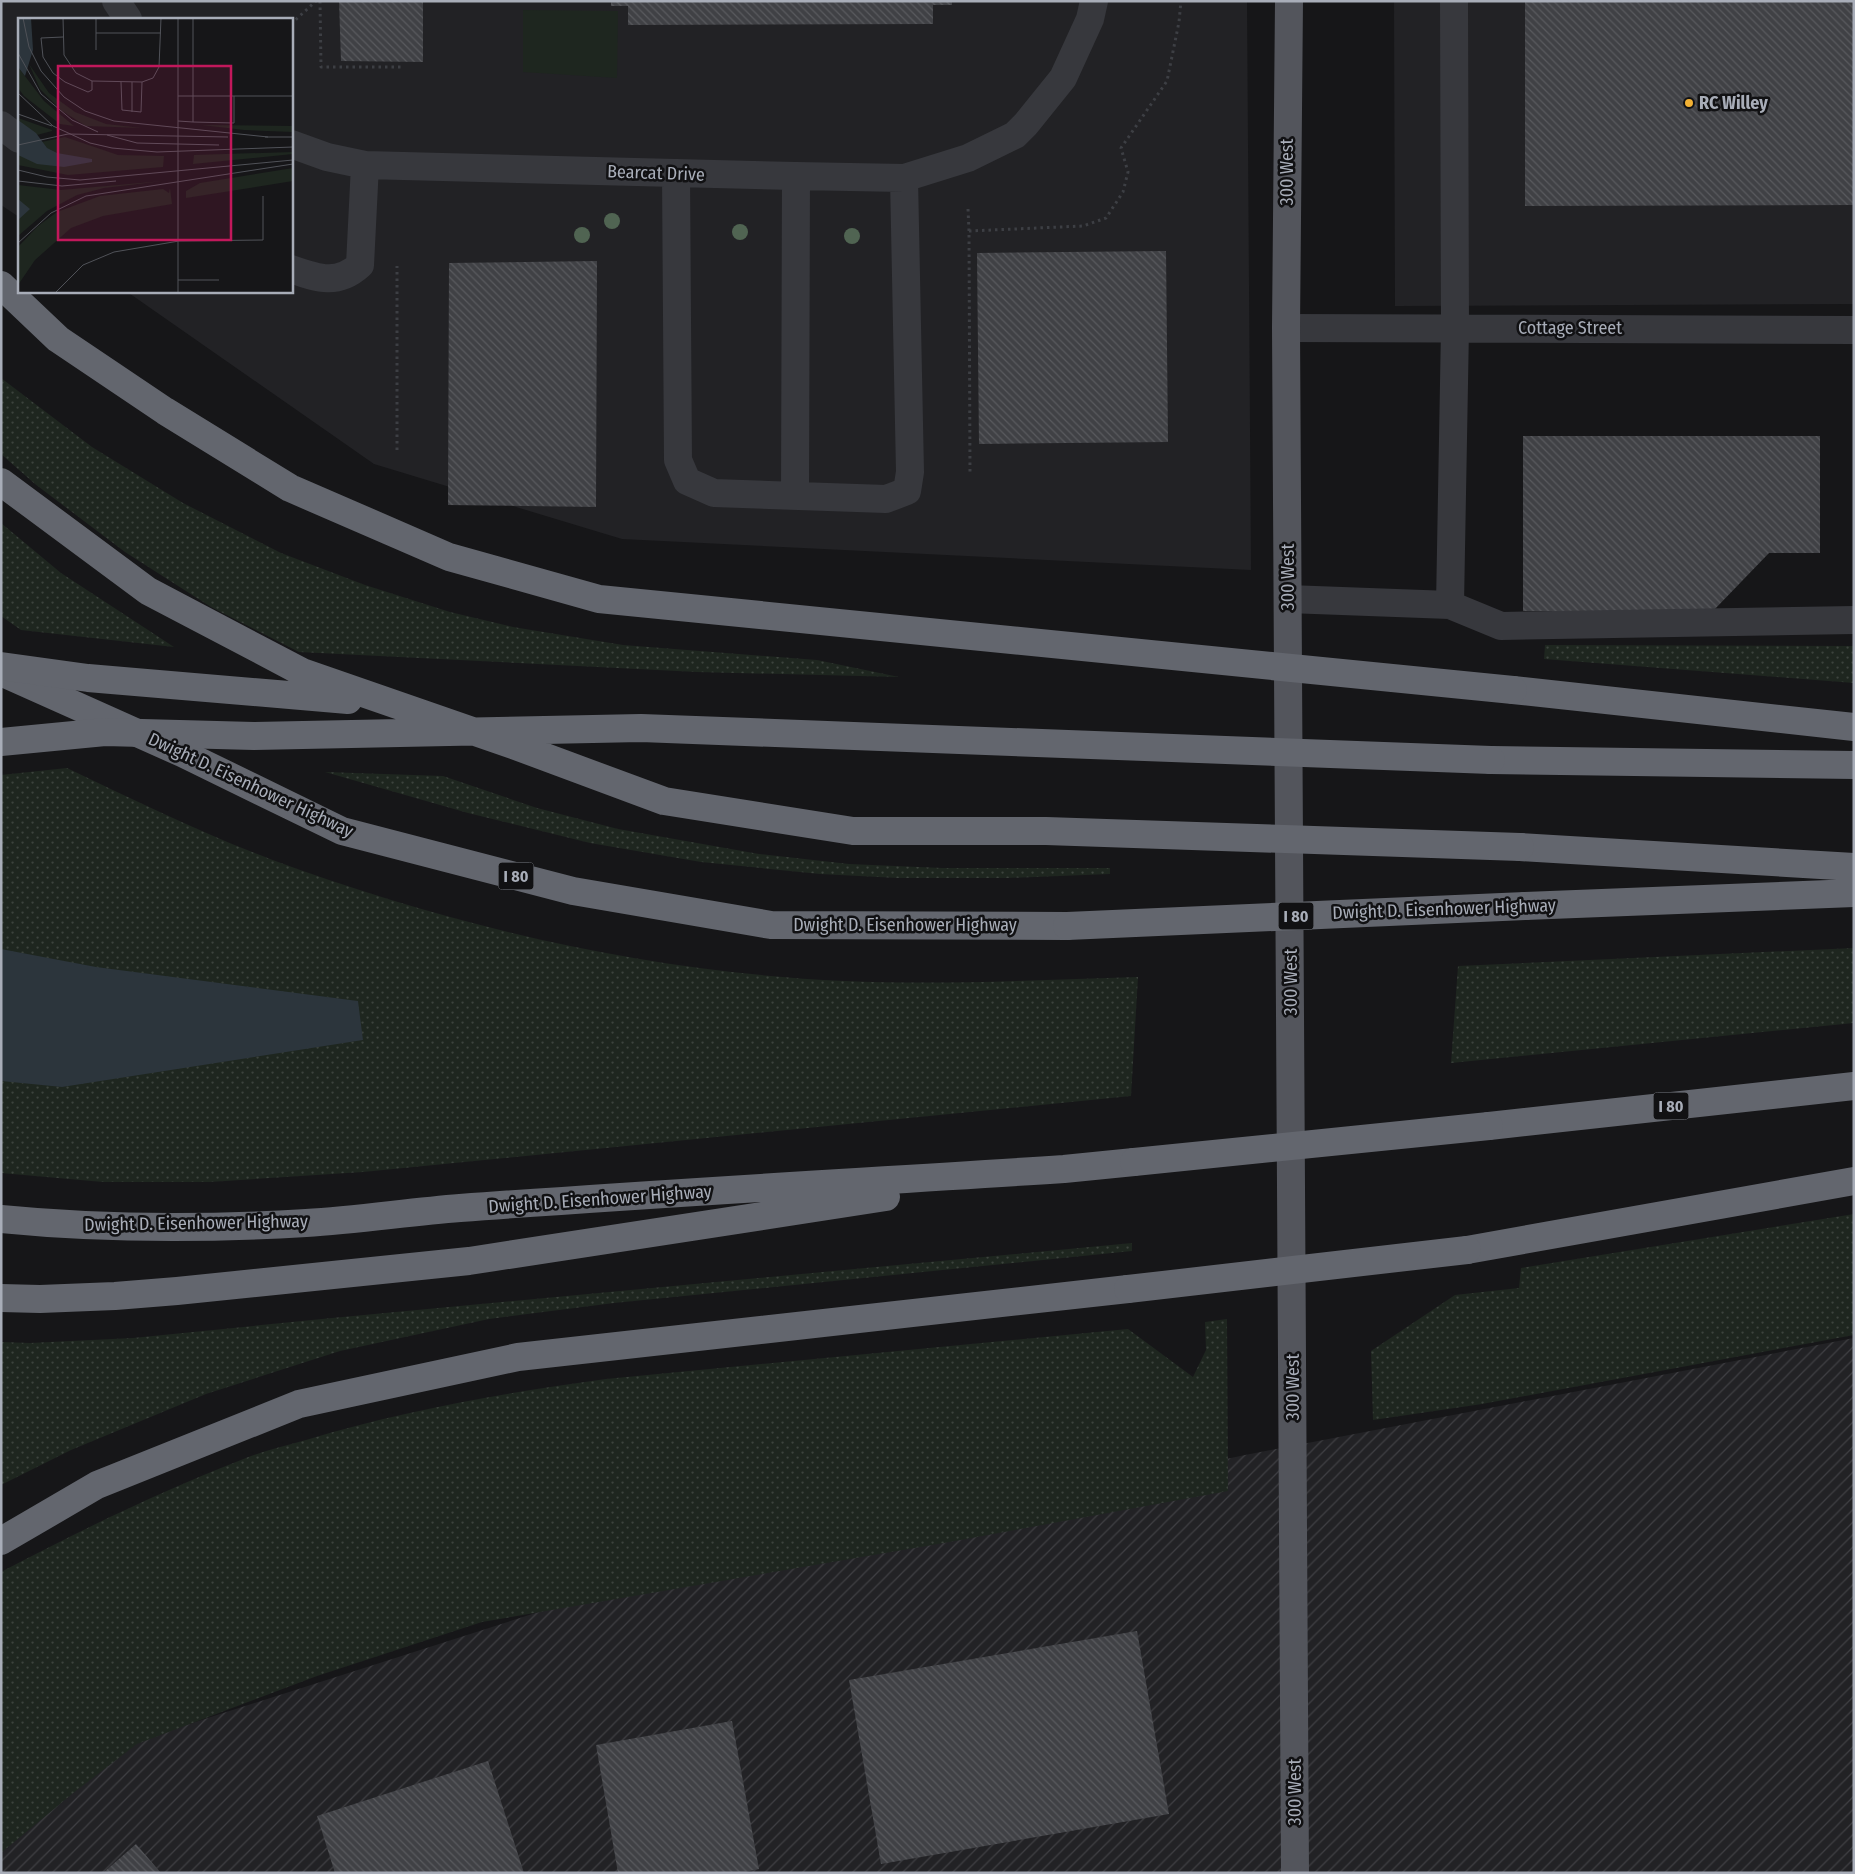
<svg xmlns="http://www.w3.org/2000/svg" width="1855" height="1874" viewBox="0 0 1855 1874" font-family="'Fira Sans Condensed',sans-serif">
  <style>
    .built { fill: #222225 }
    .industrial { fill: url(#industrial-furrows) }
    .grass { fill: url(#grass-dots) }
    .pitch { fill: #1e261f }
    .water { fill: #2c353c }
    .building { fill: url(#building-back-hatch) }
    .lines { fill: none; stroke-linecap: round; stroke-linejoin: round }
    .path { stroke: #3d3f44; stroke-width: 3; stroke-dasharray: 2.5 4; stroke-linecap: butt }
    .minor { stroke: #37383d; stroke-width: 28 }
    .major { stroke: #53555c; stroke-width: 28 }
    .highway { stroke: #63666e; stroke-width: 28 }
    .highway-bridge { stroke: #63666e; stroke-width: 28 }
    .tree { fill: #506452 }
    .poi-dot { fill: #f2b134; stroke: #111113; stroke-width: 2 }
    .labels { text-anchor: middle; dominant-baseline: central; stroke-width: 5; stroke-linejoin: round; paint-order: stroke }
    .shield { fill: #111113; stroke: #7b7e86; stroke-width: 1 }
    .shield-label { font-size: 16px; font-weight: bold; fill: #a8adb8 }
    .poi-label { font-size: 18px; font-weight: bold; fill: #a8adb8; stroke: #111113; text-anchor: start }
    .street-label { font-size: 18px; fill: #a8adb8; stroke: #111113 }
    .inset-road { fill: none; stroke: #505258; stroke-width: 1 }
    .view { fill: #c2185b; fill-opacity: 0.15; stroke: #c2185b; stroke-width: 2.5 }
    .inset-edge { fill: none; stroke: #a8adb8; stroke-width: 2.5 }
  </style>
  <defs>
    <pattern id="industrial-furrows" width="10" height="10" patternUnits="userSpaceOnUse" patternTransform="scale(1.25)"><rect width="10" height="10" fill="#222225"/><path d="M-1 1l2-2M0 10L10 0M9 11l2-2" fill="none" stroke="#3f3f43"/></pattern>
    <pattern id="grass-dots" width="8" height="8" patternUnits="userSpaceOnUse" patternTransform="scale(1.25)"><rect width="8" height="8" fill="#1e261f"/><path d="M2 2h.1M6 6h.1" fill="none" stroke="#3c433d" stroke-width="1.8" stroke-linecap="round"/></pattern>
    <pattern id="building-back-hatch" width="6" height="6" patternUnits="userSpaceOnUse" patternTransform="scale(1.25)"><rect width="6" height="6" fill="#404145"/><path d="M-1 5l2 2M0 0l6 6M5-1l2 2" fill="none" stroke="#595a5e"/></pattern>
  </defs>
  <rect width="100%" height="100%" fill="#161618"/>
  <path class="built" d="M1,1H1247L1251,570L622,539L374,464L126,291H291V19H19V217L1,205Z
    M1394,1H1854V304L1395,306Z"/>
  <path class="industrial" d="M1854,1338V1873H1V1836L133,1742L601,1592L1245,1455Z"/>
  <path class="grass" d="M1,378L92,447L183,503L281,553L365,585L450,612L513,627L623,645L817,660L899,677L697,672L299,652L211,607L125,552L35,484L1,454Z
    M1,523L61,573L174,647L21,630L1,616Z
    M1545,645L1854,646V683L1544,659Z
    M67,768C134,800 201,833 270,859C454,927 648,972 844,981C942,985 1040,980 1138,977L1131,1096L363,1172L210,1182H103L1,1173V775Z
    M325,772L443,776L537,808L618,829L759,854L849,864L942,868H1110V874L1008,878H898L820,874L701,862L590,843L468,813Z
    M1854,948V1023L1451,1063L1458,966Z
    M1854,1214V1335L1482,1404L1373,1420L1371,1351L1455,1295L1519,1288L1521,1268Z
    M1132,1243V1251L614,1303L489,1319L340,1351L206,1394L71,1450L1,1485V1342L30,1343L133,1338L332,1318Z
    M1227,1319L1228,1491L944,1543L482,1622L317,1676L137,1744L72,1794L1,1853V1572C79,1531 159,1492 241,1460C262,1451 285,1446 306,1440C405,1410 504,1393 606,1379L1128,1329L1193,1377L1206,1350L1205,1322Z"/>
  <path class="pitch" d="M523,10L618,11L617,78L523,72Z"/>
  <path class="water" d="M1,949L96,967L358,1001L363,1040L62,1087L1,1081Z"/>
  <path class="building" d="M339,1H423V62L341,61Z
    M611,1H952V5H933V24L628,25V6H611Z
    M1525,1H1854V205L1525,206Z
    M1166,251L1168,442L979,444L977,253Z
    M597,261L596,507L448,505L449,263Z
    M1523,436H1820V553H1769L1713,611H1523Z
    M1137,1631L1169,1814L881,1864L849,1680Z
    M732,1721L759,1869L740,1873H618L596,1745Z
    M488,1761L524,1873H335L317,1816Z
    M136,1844L161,1873H103Z"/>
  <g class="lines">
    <path class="path" d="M320,1L321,67H402
      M291,24L316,1
      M968,209L969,231L970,474
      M969,231L1083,226L1106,218L1123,192L1128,172L1121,148L1167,81L1179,22L1181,1
      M397,450V266"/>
    <path class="minor" d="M116,1L128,19
      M1,125L19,139
      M291,144L327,157L365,165L796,176L904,178L968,158L1015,135L1026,124L1063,78L1090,19L1094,1
      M676,173L678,460L687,481L714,493L886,499L907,491L910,472L904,178
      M291,269C317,278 337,286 360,265L365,165
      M1286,328L1854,330
      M795,496L796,176
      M1288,599L1450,605L1455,328L1454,1
      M1450,605L1501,626L1854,620"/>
    <path class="major" d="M1289,1L1286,328L1295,1873"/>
    <path class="highway" d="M1,672L182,753L342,831L573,891L771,925L1067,926
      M1513,690L1854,727
      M1491,760L1854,765
      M1520,847L1854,867
      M1525,906L1854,893
      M1489,1126L1854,1086
      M1,1219C102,1229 204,1229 306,1223C357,1220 409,1212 460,1208C661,1193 863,1182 1064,1169L1134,1162
      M1467,1250L1854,1181
      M1,1298L40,1299L115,1296L177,1291L469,1261L886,1197
      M1,1541L97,1485L299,1404L518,1357L1128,1289"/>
    <path class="highway-bridge" d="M1,285L58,339L165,411L290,488L449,557L599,599L1513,690
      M1,482L148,591L302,672L513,745L664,801L853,831H1046L1520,847
      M1,666L88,678L348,700
      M1,742L105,732L254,736L641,728L1491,760
      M1067,926L1525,906
      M1134,1162L1489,1126
      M1128,1289L1467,1250"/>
  </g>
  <g class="tree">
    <circle cx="612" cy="221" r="8"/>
    <circle cx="740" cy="232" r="8"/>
    <circle cx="582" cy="235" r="8"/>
    <circle cx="852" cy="236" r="8"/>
  </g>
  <circle class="poi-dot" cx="1689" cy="103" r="5"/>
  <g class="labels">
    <g class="shield">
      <rect x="498.5" y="862.5" width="35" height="27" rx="4"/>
      <rect x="1278.5" y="902.5" width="35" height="27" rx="4"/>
      <rect x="1653.5" y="1092.5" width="35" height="27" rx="4"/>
    </g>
    <g class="shield-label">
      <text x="516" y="876">I 80</text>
      <text x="1296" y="916">I 80</text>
      <text x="1671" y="1106">I 80</text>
    </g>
    <g class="poi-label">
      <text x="1699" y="103">RC Willey</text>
    </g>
    <g class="street-label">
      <text transform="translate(1287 172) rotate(-90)">300 West</text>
      <text transform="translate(656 173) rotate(2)">Bearcat Drive</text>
      <text x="1570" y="328">Cottage Street</text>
      <text transform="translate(1288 577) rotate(-90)">300 West</text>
      <text transform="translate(251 785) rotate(25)">Dwight D. Eisenhower Highway</text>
      <text transform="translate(1444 909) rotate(-2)">Dwight D. Eisenhower Highway</text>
      <text x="905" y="925">Dwight D. Eisenhower Highway</text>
      <text transform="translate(1291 982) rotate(-90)">300 West</text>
      <text transform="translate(600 1199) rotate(-4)">Dwight D. Eisenhower Highway</text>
      <text transform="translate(196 1223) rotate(-1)">Dwight D. Eisenhower Highway</text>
      <text transform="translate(1293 1387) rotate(-90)">300 West</text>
      <text transform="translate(1295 1792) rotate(-90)">300 West</text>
    </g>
  </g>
  <g transform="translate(18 18)">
    <rect width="275" height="275" fill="#161618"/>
    <path d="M11,46L31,75L57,94L88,106L124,110L68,108L44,93L22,71ZM0,49L26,83L56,108L42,106L6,78L0,70ZM0,100L34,112V113L0,122ZM184,107L275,108V114L226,112ZM47,119L100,137L146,138L145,149L50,157L0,147V129ZM275,134V136L175,146L176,137ZM275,150V163L168,180V173L182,165ZM145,163L86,170L59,177L29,193L0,218V167L43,172ZM152,170L154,186L85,198L53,210L17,242L0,267V229L20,208L39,194L82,178L145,171L151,175Z" fill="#1e261f"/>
    <path d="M0,0H13L15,32L7,58L0,49ZM0,102L18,115L29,130L39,135L74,141V144L46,149L19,146L0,137ZM0,181L12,191L0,202Z" fill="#2c353c"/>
    <path class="inset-road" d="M5,0L11,29L23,53L46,79L67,93L96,103L250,119M45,0L46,37L58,55L74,63L124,64L135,60L141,49L143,0M78,0V15H143M160,0V275M78,15V32M45,19L23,20L25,39L35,55L47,64L70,74L74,72V63M0,35L23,76L54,102L80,114M103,64L104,92L123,94L124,64M0,75L35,108L72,125L94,130L139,134L275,129M160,78H275M114,94V64M0,96L34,108M160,103L175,104V0M175,104L216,105V78M89,117L119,125L201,127M247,119H275M0,127L50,116L210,119M0,152L29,159L62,162L275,142M0,163L44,168L98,163M0,225L33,195L68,178L275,146M160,262H201M37,275L65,247L96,234L161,223L245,222V178"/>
    <path class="view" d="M40,48H213V222H40Z"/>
    <rect width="275" height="275" class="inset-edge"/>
  </g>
  <rect width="1855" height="1874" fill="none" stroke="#a8adb8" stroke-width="5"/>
</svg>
